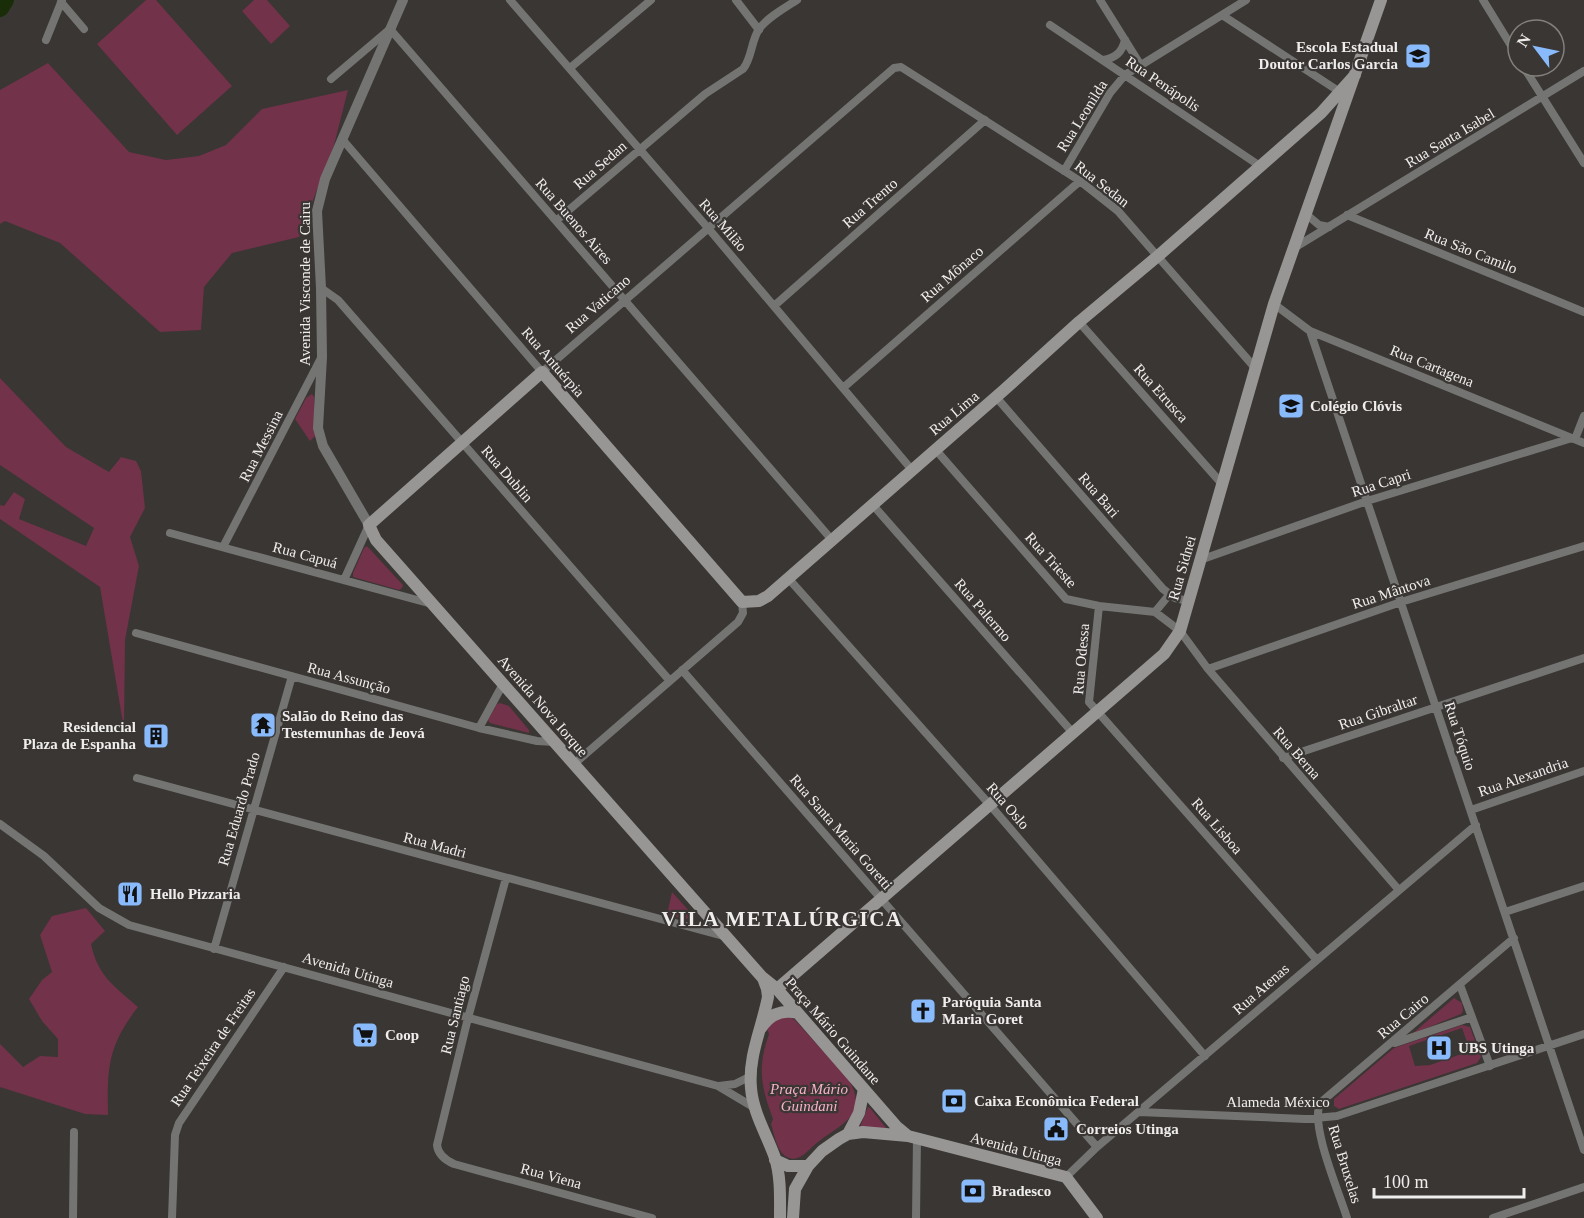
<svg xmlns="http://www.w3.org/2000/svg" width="1584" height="1218" viewBox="0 0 1584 1218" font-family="Georgia,serif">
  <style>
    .green { fill: #71324a; fill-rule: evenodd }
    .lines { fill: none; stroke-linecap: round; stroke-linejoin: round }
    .river { stroke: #192e08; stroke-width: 18 }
    .minor { stroke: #747472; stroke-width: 8 }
    .tertiary { stroke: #747472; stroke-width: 10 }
    .secondary { stroke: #979694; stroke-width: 12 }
    .labels { text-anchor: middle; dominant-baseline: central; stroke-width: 4.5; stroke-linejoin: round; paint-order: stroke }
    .poi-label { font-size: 15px; font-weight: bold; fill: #f0eeed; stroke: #393633; text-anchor: start }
    .street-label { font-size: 15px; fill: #f0eeed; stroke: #393633 }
    .park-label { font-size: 15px; font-style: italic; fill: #f6b0c7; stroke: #393633 }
    .district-label { font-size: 21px; font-weight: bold; letter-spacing: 1.5px; fill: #f0eeed; stroke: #393633 }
  </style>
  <rect width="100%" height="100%" fill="#393633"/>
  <path class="green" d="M146,0H156L232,86L177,135L97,44Z
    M254,0H267L290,26L271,44L242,11Z
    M48,63L129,152L166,160L199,156L226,145L262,109L348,90L334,145L299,237L232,253L204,287L201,330L160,332L60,243L5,221L0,224V90Z
    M0,378L66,447L109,472L121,457L136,461L141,471L145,508L130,537L139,566L125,640L124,729L100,587L0,519V505L4,506L14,492L25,499L19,519L86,546L94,528L0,465Z
    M312,394L314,397L315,436L310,441L295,419L306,398Z
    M367,546L401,583L403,585L402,588L399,590L353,577V573L364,548Z
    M500,703L509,706L529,730V733L490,723L488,720L497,704Z
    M672,892L690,912L688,919L667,915Z
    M86,908L105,931L91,944C98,976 114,986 138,1007C108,1046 107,1067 108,1115L85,1114L0,1087V1044L23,1067L40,1056L58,1057V1039L42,1021L29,999L42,980L52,972L40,935L52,916Z
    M1454,998L1462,1003L1463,1011L1461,1014L1412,1034Z
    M781,1017L792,1018L795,1020L849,1080C869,1116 841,1124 818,1142C809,1148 800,1164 787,1157C777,1152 774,1134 771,1124L773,1119C761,1086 757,1068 769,1034L767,1029L769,1025Z
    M1462,1025L1470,1027L1481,1057L1477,1063L1339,1109L1334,1106V1099L1394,1048ZM1462,1028L1470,1051L1430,1065L1415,1066L1409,1046Z
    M868,1107L870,1108L887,1129L860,1127Z"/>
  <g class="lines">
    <path class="river" d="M0,8L5,0"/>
    <path class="minor" d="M510,0L708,228L912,470
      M736,0L759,30
      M1100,0L1140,64
      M1483,0L1518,57
      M61,2L84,29
      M1222,15L1340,92
      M1050,25L1260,166
      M46,40L62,0
      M1103,60C1116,58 1122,52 1125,40
      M1523,66L1584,163
      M570,68L651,0
      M331,79L390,29L832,540
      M342,139L542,372L894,68L901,67L1080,181L1118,211L1256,369
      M1064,171L1110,93L1125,75L1246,0
      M1306,214L1319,225L1329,227
      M1347,215L1584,312
      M556,221L705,94L743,69C752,58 751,41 759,29C768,17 785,8 797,0
      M1294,248L1584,71
      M321,288L338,300L670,681
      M1274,304L1310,331L1584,443
      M774,306L985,120
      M1079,322L1222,484
      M1310,331L1584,1150
      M843,388L1080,181
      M996,397L1163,589L1175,598L1188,601
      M1575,439L1584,416
      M935,449L1066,599L1099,606L1155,612L1180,631L1208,669L1398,889
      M872,504L1073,733
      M170,533L432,604
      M223,547L321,358
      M1200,560L1367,501L1572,438
      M788,578L990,805L1205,1056
      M344,580L369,525
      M1099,606L1089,702L1316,959
      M1155,612L1169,595
      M136,633L479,728L537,741L555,742
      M1208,669L1401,602L1584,546
      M682,670L1097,1147
      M479,728L503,684
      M1283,758L1584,658
      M574,764L738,622L743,613L742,602
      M137,778L727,937
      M1471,810L1584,771
      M0,824L44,856L99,908L129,925L718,1086L755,1108
      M506,878L468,1018L437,1145C438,1155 445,1160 454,1164L652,1218
      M1505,912L1584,886
      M214,949L292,676
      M1460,985L1490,1066
      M1395,1043L1472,1017
      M719,1086L735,1084L751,1076
      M1139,1112L1305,1119L1337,1116L1584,1034
      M1066,1177L1097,1147L1476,825
      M73,1218L74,1132
      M172,1218L175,1135L179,1123L284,967
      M916,1218L917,1138
      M1347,1218C1339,1192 1310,1126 1320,1103L1514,938
      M1493,1218L1584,1187"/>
    <path class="tertiary" d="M369,525L323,446L318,428L322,357L321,288L317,211L325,179L403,0"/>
    <path class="secondary" d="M763,978L767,989L768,997C762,1028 748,1056 751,1088C753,1113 767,1135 775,1158C781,1177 780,1198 780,1218
      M777,989L1164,654L1180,631L1274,304L1381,0
      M761,1028C770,1014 782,1009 798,1013
      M848,1134L859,1113L864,1089
      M908,1136L896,1126L777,989L762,977L376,540L369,525L542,372L742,602L759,601L768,596L1004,390L1079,322L1158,256L1321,113L1355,75
      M775,1160L788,1166H808
      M793,1218L795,1189L808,1166L822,1151L839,1139L848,1134L863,1132L908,1136L1066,1177L1097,1218"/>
  </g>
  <defs>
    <symbol id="school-square" viewBox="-11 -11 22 22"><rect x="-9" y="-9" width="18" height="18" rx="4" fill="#88bafc" stroke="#393633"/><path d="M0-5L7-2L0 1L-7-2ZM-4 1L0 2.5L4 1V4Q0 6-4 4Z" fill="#111"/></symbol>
    <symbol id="temple-square" viewBox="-11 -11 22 22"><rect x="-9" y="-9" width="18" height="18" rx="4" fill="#88bafc" stroke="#393633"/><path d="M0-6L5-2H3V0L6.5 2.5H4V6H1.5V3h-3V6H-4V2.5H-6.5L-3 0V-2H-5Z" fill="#111"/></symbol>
    <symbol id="building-square" viewBox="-11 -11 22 22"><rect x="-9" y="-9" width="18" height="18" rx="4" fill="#88bafc" stroke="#393633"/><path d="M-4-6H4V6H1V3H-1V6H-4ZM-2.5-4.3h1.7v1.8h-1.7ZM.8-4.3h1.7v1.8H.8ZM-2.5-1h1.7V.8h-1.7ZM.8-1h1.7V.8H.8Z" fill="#111"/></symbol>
    <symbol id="restaurant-square" viewBox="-11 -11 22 22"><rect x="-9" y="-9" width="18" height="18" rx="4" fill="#88bafc" stroke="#393633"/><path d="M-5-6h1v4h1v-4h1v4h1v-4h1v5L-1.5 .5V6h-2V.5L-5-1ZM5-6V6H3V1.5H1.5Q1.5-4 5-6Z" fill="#111"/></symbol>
    <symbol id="church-square" viewBox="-11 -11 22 22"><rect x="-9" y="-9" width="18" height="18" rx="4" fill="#88bafc" stroke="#393633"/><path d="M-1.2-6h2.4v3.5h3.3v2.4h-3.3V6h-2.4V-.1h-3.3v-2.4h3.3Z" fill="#111"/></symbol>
    <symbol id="supermarket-square" viewBox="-11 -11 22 22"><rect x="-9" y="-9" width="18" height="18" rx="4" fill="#88bafc" stroke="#393633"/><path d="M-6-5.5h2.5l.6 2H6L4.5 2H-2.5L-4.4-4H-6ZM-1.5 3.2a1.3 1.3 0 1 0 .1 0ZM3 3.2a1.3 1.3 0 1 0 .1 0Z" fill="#111"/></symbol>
    <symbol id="hospital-square" viewBox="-11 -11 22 22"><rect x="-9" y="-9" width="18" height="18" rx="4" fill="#88bafc" stroke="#393633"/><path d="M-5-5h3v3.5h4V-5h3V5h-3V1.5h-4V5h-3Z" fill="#111"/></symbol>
    <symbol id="bank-square" viewBox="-11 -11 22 22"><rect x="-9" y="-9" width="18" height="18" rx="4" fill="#88bafc" stroke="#393633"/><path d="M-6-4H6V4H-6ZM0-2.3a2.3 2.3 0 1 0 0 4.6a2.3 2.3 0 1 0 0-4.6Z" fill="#111"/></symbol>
    <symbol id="civic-square" viewBox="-11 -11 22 22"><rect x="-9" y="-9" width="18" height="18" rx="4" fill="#88bafc" stroke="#393633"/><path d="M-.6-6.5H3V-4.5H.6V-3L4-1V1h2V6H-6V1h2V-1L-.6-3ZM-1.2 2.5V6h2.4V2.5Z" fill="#111"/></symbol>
  </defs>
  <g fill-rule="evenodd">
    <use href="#school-square" x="1403" y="41" width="30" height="30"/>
    <use href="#school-square" x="1276" y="391" width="30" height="30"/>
    <use href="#temple-square" x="248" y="710" width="30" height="30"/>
    <use href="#building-square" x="141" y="721" width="30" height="30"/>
    <use href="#restaurant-square" x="115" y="879" width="30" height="30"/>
    <use href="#church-square" x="908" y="996" width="30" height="30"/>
    <use href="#supermarket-square" x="350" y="1020" width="30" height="30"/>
    <use href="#hospital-square" x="1424" y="1033" width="30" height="30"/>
    <use href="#bank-square" x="939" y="1086" width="30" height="30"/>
    <use href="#civic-square" x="1041" y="1114" width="30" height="30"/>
    <use href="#bank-square" x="958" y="1176" width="30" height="30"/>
  </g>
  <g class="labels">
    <g class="poi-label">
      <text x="1398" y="47" text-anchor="end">Escola Estadual<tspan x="1398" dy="17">Doutor Carlos Garcia</tspan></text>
      <text x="1310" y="406">Colégio Clóvis</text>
      <text x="282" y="716">Salão do Reino das<tspan x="282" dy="17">Testemunhas de Jeová</tspan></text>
      <text x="136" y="727" text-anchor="end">Residencial<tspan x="136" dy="17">Plaza de Espanha</tspan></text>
      <text x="150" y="894">Hello Pizzaria</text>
      <text x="942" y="1002">Paróquia Santa<tspan x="942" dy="17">Maria Goret</tspan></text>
      <text x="385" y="1035">Coop</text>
      <text x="1458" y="1048">UBS Utinga</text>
      <text x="974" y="1101">Caixa Econômica Federal</text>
      <text x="1076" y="1129">Correios Utinga</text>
      <text x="992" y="1191">Bradesco</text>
    </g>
    <g class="street-label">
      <text transform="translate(1163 84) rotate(34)">Rua Penápolis</text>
      <text transform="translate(1082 116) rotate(-58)">Rua Leonilda</text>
      <text transform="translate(1450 138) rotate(-31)">Rua Santa Isabel</text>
      <text transform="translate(600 165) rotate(-41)">Rua Sedan</text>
      <text transform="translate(1102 184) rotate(38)">Rua Sedan</text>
      <text transform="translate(870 203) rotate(-41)">Rua Trento</text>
      <text transform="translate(574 221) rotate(49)">Rua Buenos Aires</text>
      <text transform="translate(723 225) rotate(49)">Rua Milão</text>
      <text transform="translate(1471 251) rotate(22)">Rua São Camilo</text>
      <text transform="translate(952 274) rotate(-41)">Rua Mônaco</text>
      <text transform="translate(305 284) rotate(-90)">Avenida Visconde de Cairu</text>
      <text transform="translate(598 304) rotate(-41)">Rua Vaticano</text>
      <text transform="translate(553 362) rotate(49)">Rua Antuérpia</text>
      <text transform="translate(1432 366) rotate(22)">Rua Cartagena</text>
      <text transform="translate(1161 393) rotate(48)">Rua Etrusca</text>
      <text transform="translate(954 413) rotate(-40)">Rua Lima</text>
      <text transform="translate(261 446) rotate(-63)">Rua Messina</text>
      <text transform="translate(507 474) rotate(49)">Rua Dublin</text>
      <text transform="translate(1381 483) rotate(-18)">Rua Capri</text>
      <text transform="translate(1099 495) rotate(49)">Rua Bari</text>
      <text transform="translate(305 555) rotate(15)">Rua Capuá</text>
      <text transform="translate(1051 560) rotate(48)">Rua Trieste</text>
      <text transform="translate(1182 568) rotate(-74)">Rua Sidnei</text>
      <text transform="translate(1391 592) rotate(-18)">Rua Mântova</text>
      <text transform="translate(983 610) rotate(49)">Rua Palermo</text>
      <text transform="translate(1081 659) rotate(-85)">Rua Odessa</text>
      <text transform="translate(349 678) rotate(15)">Rua Assunção</text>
      <text transform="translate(543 706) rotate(49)">Avenida Nova Iorque</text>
      <text transform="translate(1378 712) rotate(-19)">Rua Gibraltar</text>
      <text transform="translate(1460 736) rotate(72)">Rua Tóquio</text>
      <text transform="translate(1297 753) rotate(49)">Rua Berna</text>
      <text transform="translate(1523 777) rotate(-19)">Rua Alexandria</text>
      <text transform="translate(1008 806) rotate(49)">Rua Oslo</text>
      <text transform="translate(239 809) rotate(-74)">Rua Eduardo Prado</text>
      <text transform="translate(1217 826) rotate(49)">Rua Lisboa</text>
      <text transform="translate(841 832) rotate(49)">Rua Santa Maria Goretti</text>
      <text transform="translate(435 845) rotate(15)">Rua Madri</text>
      <text transform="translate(348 970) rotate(16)">Avenida Utinga</text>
      <text transform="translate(1261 989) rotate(-41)">Rua Atenas</text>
      <text transform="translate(455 1015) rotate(-76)">Rua Santiago</text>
      <text transform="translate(1403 1016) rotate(-40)">Rua Cairo</text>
      <text transform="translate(833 1031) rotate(49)">Praça Mário Guindane</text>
      <text transform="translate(213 1047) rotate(-56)">Rua Teixeira de Freitas</text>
      <text x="1278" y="1102">Alameda México</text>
      <text transform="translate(1016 1149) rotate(15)">Avenida Utinga</text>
      <text transform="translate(1345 1164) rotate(73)">Rua Bruxelas</text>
      <text transform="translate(551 1176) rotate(15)">Rua Viena</text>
    </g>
    <g class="park-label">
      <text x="809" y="1089">Praça Mário<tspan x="809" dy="17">Guindani</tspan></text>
    </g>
    <g class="district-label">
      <text x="782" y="919">VILA METALÚRGICA</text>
    </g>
  </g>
  <g transform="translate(1536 48) rotate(302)"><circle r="28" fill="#393633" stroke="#82807d" stroke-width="1.5"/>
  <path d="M0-4.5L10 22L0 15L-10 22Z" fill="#88bafc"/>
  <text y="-9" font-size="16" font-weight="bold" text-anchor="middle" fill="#f0eeed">N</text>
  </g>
  <path d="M1374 1188v9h150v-9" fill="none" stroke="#f0eeed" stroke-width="3"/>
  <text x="1383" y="1188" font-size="18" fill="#f0eeed" stroke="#393633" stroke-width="4.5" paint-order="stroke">100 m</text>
</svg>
